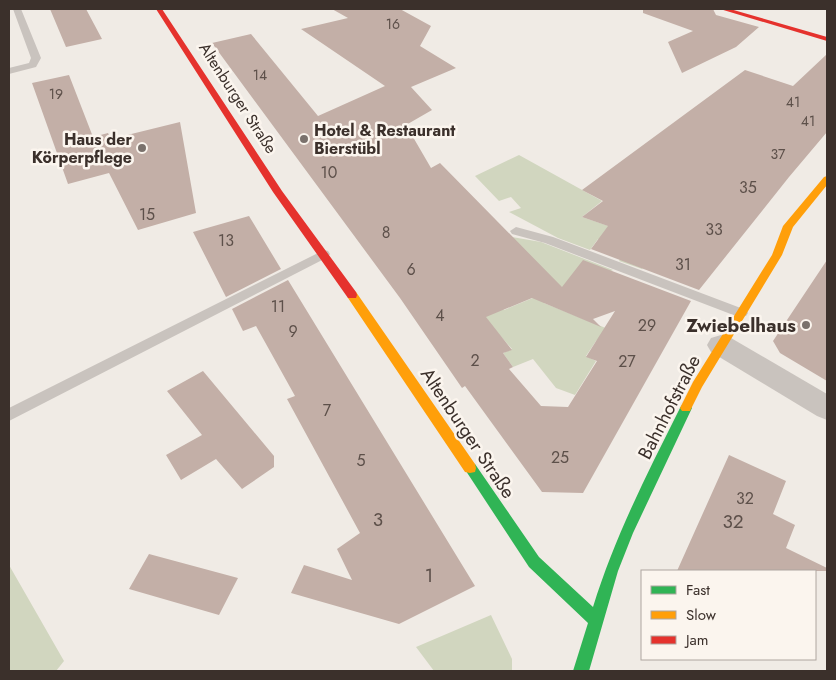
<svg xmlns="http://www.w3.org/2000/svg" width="836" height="680" viewBox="0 0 836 680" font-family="Jost,sans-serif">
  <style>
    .green { fill: #d1d6bf }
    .building { fill: #c3afa7; fill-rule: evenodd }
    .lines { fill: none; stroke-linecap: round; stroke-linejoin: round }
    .lane { fill: #c9c3be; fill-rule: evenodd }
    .street { fill: #c9c3be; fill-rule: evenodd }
    .fast { fill: #30b455; fill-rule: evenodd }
    .slow { fill: #ff9f0a; fill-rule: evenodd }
    .jam { fill: #e5322d; fill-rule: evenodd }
    .poi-dot { fill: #7a716c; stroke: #fbf5ee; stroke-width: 2 }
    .labels { text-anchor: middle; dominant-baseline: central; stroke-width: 5; stroke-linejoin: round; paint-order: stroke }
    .far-number-label { font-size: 14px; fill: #5d504a }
    .far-street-label { font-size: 16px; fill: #3b302b; stroke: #fbf5ee }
    .far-poi-label { font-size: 16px; font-weight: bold; fill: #3b302b; stroke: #fbf5ee; text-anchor: start }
    .number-label { font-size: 16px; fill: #5d504a }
    .poi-label { font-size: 19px; font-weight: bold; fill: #3b302b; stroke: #fbf5ee; text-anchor: end }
    .street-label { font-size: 19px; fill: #3b302b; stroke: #fbf5ee }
    .near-number-label { font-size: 19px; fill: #5d504a }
  </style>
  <rect width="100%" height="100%" fill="#f0ebe5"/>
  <path class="green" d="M519,155L602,201L582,217L653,241L672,236L642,269L619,261L626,250L598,239L590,250L558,238L511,213L509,212L521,208L511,197L499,201L475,176Z
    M512,237L541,242L613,270L569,291L552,292L544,303L613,331L596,341L586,356L596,361L575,395L556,388L533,359L513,367L503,353L512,349L472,304L489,292L504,310L540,295Z
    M9,565L64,661L56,671H9Z
    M491,615L512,659V671H434L416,647Z"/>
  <path class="building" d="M50,9H86L102,39L66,47Z
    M332,9H400L431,26L420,46L456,68L411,87L432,110L406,125L431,168L440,163L562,287L583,260L691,301L583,493L542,492L465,386L462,388L400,298L212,43L251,34L318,116L385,86L301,29L348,18ZM532,298L601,327L593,319L615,311L586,357L597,361L568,407L541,406L509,369L513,367L503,353L512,350L486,317Z
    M643,9H713L716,15L759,27L736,47L682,73L668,42L693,31L643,13Z
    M827,54V132L789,177L699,290L591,249L608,226L582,217L603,201L582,190L745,70L793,86Z
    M69,75L93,137L108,133L111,139L180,122L196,213L138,230L109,173L68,184L32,83Z
    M249,216L281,269L226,297L193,232Z
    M827,260V381L780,353L773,341Z
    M288,280L475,586L399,624L291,593L304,565L352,580L337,549L360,533L287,399L295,396L256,326L243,331L232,309Z
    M203,371L274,456V467L242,489L216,459L181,480L166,455L202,435L167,391Z
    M729,455L786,481L773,514L795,525L786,548L827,568V571H677Z
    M149,554L238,578L219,615L129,589Z"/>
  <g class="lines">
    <path class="lane" d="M13,9H21L41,58L36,67L9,74V68L29,63L31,58Z
      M516,227L553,237L746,310L748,313L746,316H736L545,243L512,234L510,231Z
      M324,250L328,251L330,254L328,257L9,421V408Z"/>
    <path class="street" d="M721,335L731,338L827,394V420L817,416L711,352L707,345L711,338Z"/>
    <path class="fast" d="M686,403L690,405L692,408L633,533L618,571L589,671H573L588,623L529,567L464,468L465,464L470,463L475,464L539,557L593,607C615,536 647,474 680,408L682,405Z"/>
    <path class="slow" d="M827,176V185L793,227L782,255L702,387L690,411H682L680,408L693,382L772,255L783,226L824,177Z
      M352,291L356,292L475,464L476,468L475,472L470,473L465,472L348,298L347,295Z"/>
    <path class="jam" d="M156,9H162L282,191L356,292L357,295L356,298H348L273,192Z
      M720,9H730L827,37V41Z"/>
  </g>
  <g class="poi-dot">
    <circle cx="304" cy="139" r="5"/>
    <circle cx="142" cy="148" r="5"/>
    <circle cx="806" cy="325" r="5"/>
  </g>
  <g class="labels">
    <g class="far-number-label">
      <text x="393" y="24">16</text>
      <text x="260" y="75">14</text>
      <text x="56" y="94">19</text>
      <text x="793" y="102">41</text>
      <text x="808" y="121">41</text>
      <text x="778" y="154">37</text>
    </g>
    <g class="far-street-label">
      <text transform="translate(238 98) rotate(57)">Altenburger Straße</text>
    </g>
    <g class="far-poi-label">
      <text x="314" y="130">Hotel &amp; Restaurant<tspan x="314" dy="18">Bierstübl</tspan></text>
      <text x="132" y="139" text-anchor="end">Haus der<tspan x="132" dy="18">Körperpflege</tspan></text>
    </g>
    <g class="number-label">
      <text x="329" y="172">10</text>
      <text x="748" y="187">35</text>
      <text x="147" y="214">15</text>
      <text x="714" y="229">33</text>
      <text x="386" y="232">8</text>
      <text x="226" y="240">13</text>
      <text x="683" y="264">31</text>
      <text x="411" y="269">6</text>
      <text x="278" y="306">11</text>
      <text x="440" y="315">4</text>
      <text x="647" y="325">29</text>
      <text x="293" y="331">9</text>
      <text x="475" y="360">2</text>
      <text x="627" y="361">27</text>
      <text x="327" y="410">7</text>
      <text x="560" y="457">25</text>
      <text x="361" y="460">5</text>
      <text x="745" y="498">32</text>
    </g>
    <g class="poi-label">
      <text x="796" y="325">Zwiebelhaus</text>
    </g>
    <g class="street-label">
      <text transform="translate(669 407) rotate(-63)">Bahnhofstraße</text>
      <text transform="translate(468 433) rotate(56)">Altenburger Straße</text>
    </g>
    <g class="near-number-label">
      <text x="378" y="519">3</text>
      <text x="733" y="521">32</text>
      <text x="429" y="575">1</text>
    </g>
  </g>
  <rect width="836" height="680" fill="none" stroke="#3b302b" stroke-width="20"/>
  <rect x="641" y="570" width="175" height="90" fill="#fbf5ee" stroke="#aea6a0"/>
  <rect x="651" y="586" width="25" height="8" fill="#30b455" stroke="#aea6a0"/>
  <text x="686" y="595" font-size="15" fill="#3b302b">Fast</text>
  <rect x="651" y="611" width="25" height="8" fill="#ff9f0a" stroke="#aea6a0"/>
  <text x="686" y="620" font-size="15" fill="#3b302b">Slow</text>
  <rect x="651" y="636" width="25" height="8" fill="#e5322d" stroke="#aea6a0"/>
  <text x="686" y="645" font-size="15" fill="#3b302b">Jam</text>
</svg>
